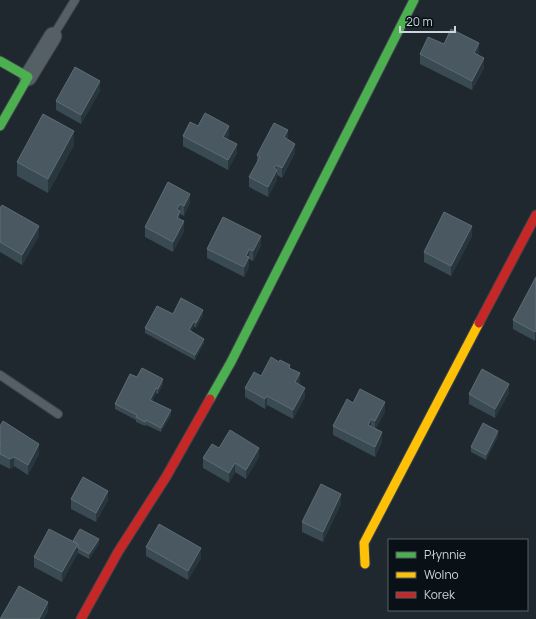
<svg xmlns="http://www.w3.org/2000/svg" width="536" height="619" viewBox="0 0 536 619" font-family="Manrope,sans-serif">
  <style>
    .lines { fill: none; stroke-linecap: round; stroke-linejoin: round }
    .lane-casing { stroke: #3c4348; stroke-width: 10 }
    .street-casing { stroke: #3c4348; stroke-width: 19 }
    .fast-casing { stroke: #3c4348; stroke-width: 11 }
    .slow-casing { stroke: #3c4348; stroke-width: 11 }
    .jam-casing { stroke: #3c4348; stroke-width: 11 }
    .lane { stroke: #555f66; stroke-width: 8 }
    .street { stroke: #555f66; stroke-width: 17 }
    .fast { stroke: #4caf50; stroke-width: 9 }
    .slow { stroke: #ffc107; stroke-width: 9 }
    .jam { stroke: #c62828; stroke-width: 9 }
    .wall { fill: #3a4a52 }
    .shaded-wall { fill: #28363e }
    .building { fill: #4a5961; stroke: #5e6c75 }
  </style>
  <rect width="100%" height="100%" fill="#1e282e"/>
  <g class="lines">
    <defs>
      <path id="lane" d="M53,36L75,0
        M0,375L58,414"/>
      <path id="street" d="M28,77L53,36"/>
      <path id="fast" d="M0,61L28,77L0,126
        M210,399L231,362L414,0"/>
      <path id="slow" d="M365,564L364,543L479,323"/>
      <path id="jam" d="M479,323L536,215
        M81,619L118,552L166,477L210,399"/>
    </defs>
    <use href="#lane" class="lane-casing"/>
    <use href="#street" class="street-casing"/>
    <use href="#fast" class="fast-casing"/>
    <use href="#slow" class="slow-casing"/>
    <use href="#jam" class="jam-casing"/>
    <use href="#lane" class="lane"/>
    <use href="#street" class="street"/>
    <use href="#fast" class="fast"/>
    <use href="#slow" class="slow"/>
    <use href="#jam" class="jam"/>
  </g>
  <path class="wall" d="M444,44L479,53L478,55L484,68L472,90L420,64V54Z
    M100,91L81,124L56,110V101Z
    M198,126L229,135L227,139L237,153L228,170L183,146V136Z
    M288,140L295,153L282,178L277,175V180L268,197L249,187V177L257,163V155Z
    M74,145L48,193L17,176V162Z
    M168,182L190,203L184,216L180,214V219L184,231L173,252L145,237V227Z
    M0,208L39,236L22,265L0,252Z
    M472,236L451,276L424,262V252Z
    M261,245L253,261L249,259V267L244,277L207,258V249Z
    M536,277L535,341L513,329V320Z
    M173,314L203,315L196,328L194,326L191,332L204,343L195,360L145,333V328Z
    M290,368L300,383L299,384L305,397L293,419L267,405L265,409L245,397V388L261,376Z
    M137,377L163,384L158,394L156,393L152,401L171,415L161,432L146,425L145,426L136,422V420L115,409V404Z
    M509,393L495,418L469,404V394Z
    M353,403L385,412L375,429L382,442L375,457L333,435V426Z
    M0,426L39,454L28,475L14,466L10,469L0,464Z
    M498,436L486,460L471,452V447Z
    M219,448L259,457L246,479L235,472L229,483L203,468V458Z
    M71,499L108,500L96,522L71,509Z
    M341,504L323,542L302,532V522Z
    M73,541L99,544L89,559L78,553L62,582L34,567V557Z
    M146,547L201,558L188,580L146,556Z"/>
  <path class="shaded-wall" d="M479,43V53L474,63V53Z
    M484,58V68L472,90V81Z
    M100,81V91L81,124V115Z
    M229,126V135L223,146V137Z
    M288,130V139L284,147V137Z
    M74,131V145L48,193V179Z
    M237,144V153L228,170V160Z
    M295,144V153L282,178V168Z
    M276,165V172L277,170V180L268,197V187L274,168Z
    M190,194V203L184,216V206Z
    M180,204V221L177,227V209Z
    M184,221V231L173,252V242Z
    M39,226V236L22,265V255Z
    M472,226V236L451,276V266Z
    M261,236V245L253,261V251Z
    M249,249V267L244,277V267L246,256Z
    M203,310V315L196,328V323Z
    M194,321V326L189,335V330Z
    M536,330V339L535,341V332Z
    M204,339V343L195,360V355Z
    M300,373V383L295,392V382Z
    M163,379V384L158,394V389Z
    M509,384V393L495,418V409Z
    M156,388V393L150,404V400Z
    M305,388V397L293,419V410Z
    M267,396V405L265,409V399Z
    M385,402V412L375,431V421Z
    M171,410V415L161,432V428Z
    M371,419V429L368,425Z
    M498,431V436L486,460V455Z
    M382,432V442L375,457V447Z
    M39,444V454L28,475V465Z
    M259,448V457L246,479V470Z
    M14,457V466L10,469V459Z
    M235,463V472L229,483V473Z
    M108,491V500L96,522V513Z
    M341,494V504L323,542V532Z
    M99,539V544L89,559V554Z
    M78,544V553L62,582V572Z
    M201,548V558L188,580V571Z
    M48,602V612L44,619H39Z"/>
  <path class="building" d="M451,29L479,43L474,53L484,58L472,81L420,54L428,37L444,44Z
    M75,67L100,81L81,115L56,101Z
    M205,113L229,126L223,137L237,144L228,160L183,136L190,122L198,126Z
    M43,114L74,131L48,179L17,162Z
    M274,123L288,130L284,137L295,144L282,168L276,165L274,168L277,170L268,187L249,177L260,157L257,155Z
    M168,182L190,194L184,206L180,204L177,209L180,211L177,218L184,221L173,242L145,227Z
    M2,205L39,226L22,255L0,242V208Z
    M444,212L472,226L451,266L424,252Z
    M223,217L261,236L253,251L249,249L246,256L249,257L244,267L207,249Z
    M536,277V330L535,332L513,320Z
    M181,298L203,310L196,323L194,321L189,330L204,339L195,355L145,328L157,306L173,314Z
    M271,357L279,362L280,360L290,365L289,368L300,373L295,382L305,388L293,410L267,396L265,399L245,388L254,372L261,376Z
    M142,368L163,379L158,389L156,388L150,400L171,410L161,428L146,420L145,422L136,417L137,415L115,404L130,374L137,377Z
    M482,369L509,384L495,409L469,394Z
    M360,389L385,402L375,421L371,419L368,425L382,432L375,447L333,426L347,399L353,403Z
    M3,421L39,444L28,465L14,457L10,459L0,454V446L1,444L0,443V426Z
    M483,423L498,431L486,455L471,447Z
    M230,430L259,448L246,470L235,463L229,473L203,458L212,444L219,448Z
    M83,477L108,491L96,513L71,499Z
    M321,484L341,494L323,532L302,522Z
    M159,524L201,548L188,571L146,547Z
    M49,529L78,544L62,572L34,557Z
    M80,529L99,539L89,554L78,548V544L73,541Z
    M19,586L48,602L39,619H0Z"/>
  <rect x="388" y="539" width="140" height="72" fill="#091116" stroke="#576066"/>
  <rect x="396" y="552" width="20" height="6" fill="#4caf50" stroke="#576066"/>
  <text x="424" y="559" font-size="12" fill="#ccd6dd">Płynnie</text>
  <rect x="396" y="572" width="20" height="6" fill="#ffc107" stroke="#576066"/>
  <text x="424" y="579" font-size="12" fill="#ccd6dd">Wolno</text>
  <rect x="396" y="592" width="20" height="6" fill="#c62828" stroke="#576066"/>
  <text x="424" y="599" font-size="12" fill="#ccd6dd">Korek</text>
  <path d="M400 26v6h55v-6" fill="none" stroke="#ccd6dd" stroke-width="2"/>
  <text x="406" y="26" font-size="12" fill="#ccd6dd" stroke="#091116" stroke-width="3" paint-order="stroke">20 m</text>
</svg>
